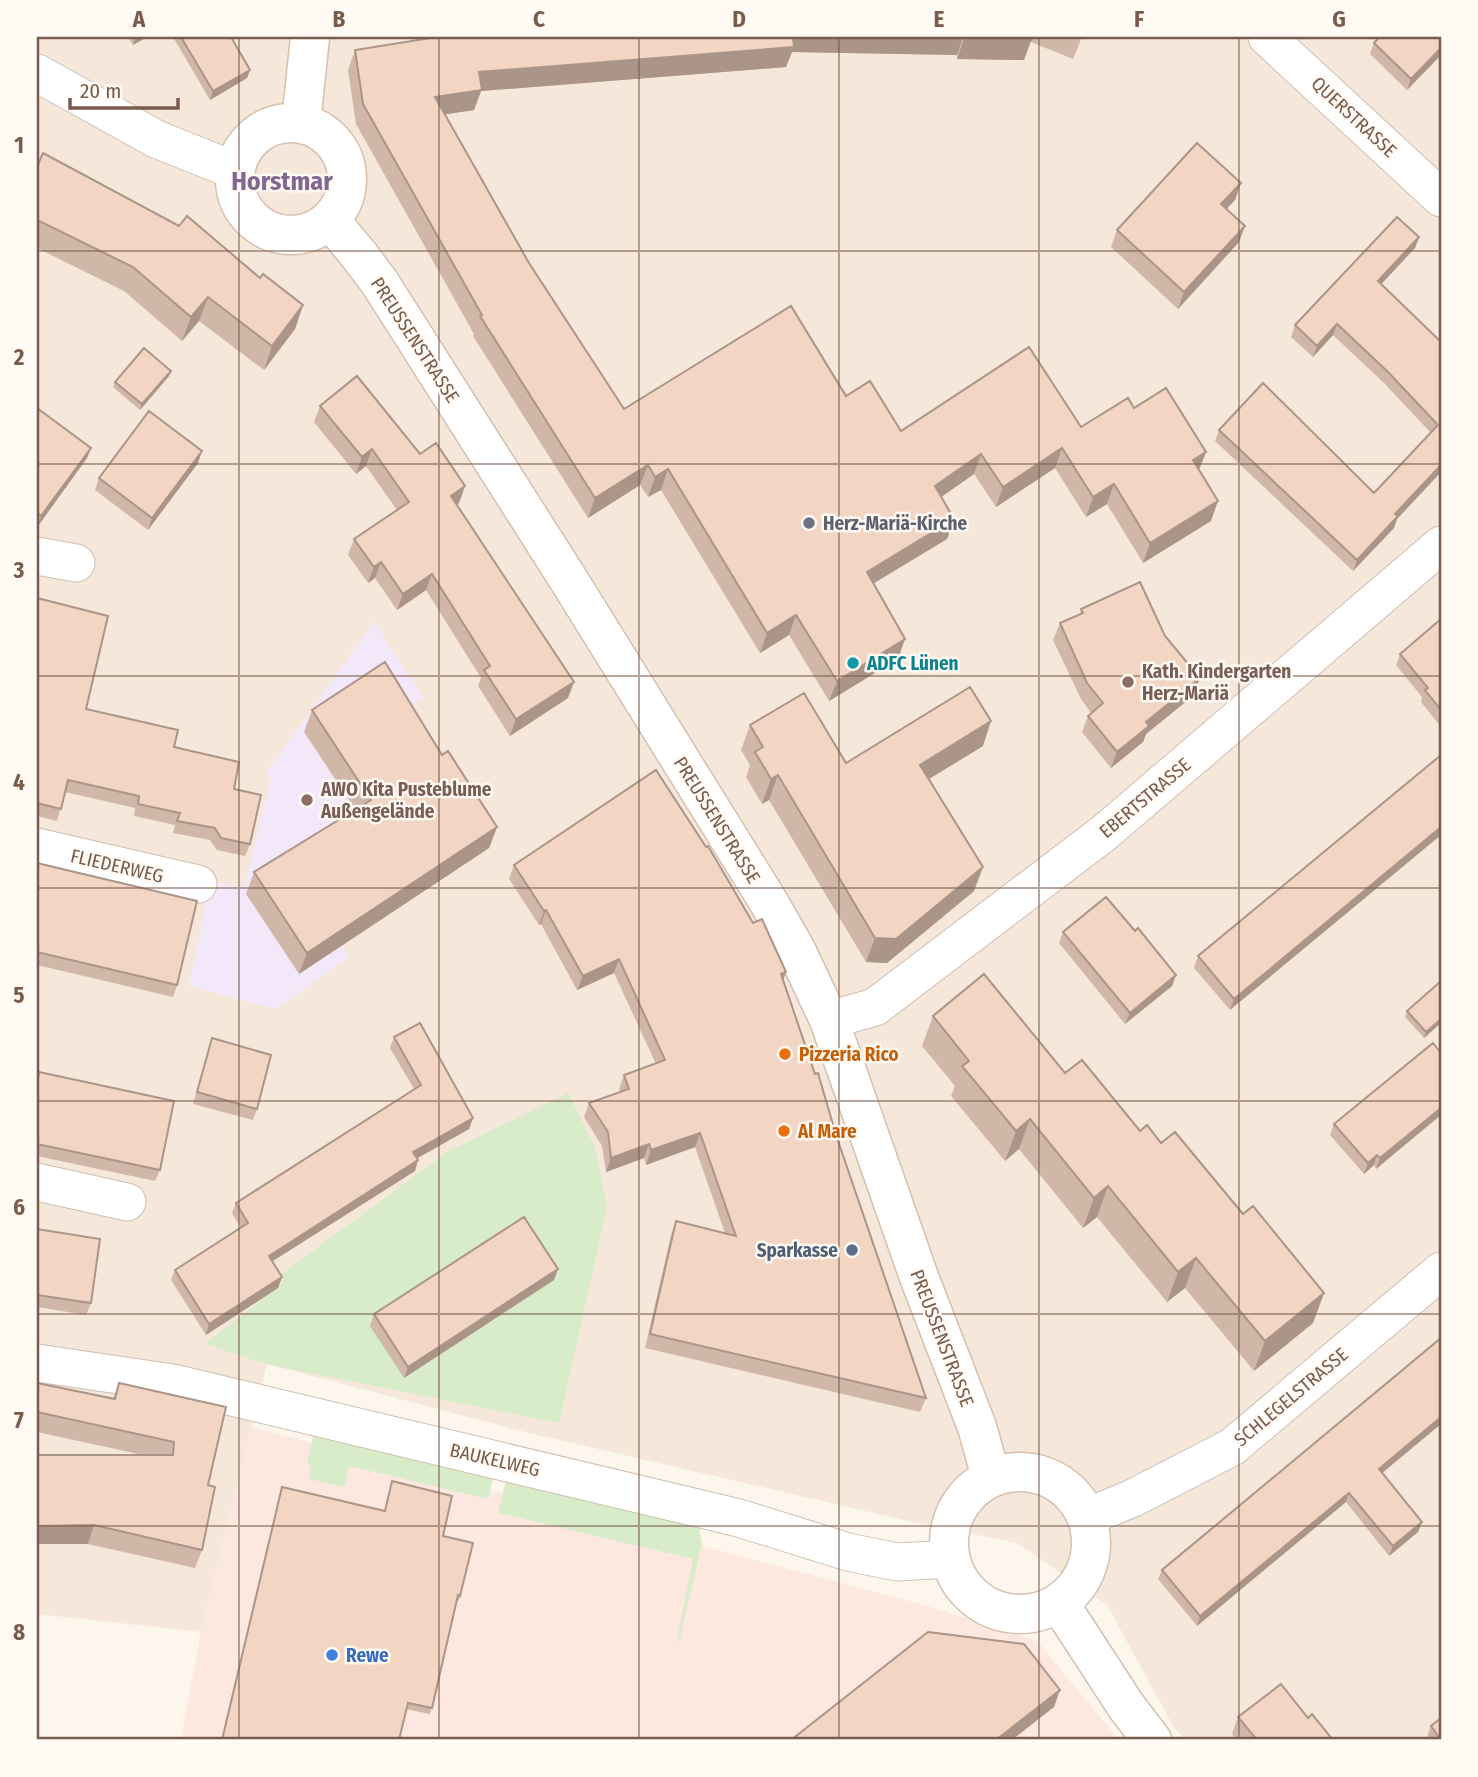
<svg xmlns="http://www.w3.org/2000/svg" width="1478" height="1777" viewBox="0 0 1478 1777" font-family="'Fira Sans Condensed',sans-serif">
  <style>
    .residential { fill: #f5e8da }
    .commercial { fill: #fde8e0 }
    .education { fill: #f3e8fa }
    .green { fill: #d8ecc9 }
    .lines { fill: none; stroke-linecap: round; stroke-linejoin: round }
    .street-casing { stroke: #d1beb0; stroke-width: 39 }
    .secondary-casing { stroke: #d6c0b0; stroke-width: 41 }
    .street { stroke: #fff; stroke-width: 37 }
    .secondary { stroke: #fff; stroke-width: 38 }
    .wall { fill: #d1b7a8 }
    .shaded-wall { fill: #aa9588 }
    .building { fill: #f3d5c3; stroke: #aa9588; stroke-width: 2 }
    .grid { fill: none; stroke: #7a5c4d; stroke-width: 2; stroke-opacity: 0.55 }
    .worship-dot { fill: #6b7280; stroke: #fffaf3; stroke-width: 2.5 }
    .culture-dot { fill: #0f9aa8; stroke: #fffaf3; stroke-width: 2.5 }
    .education-dot { fill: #8d6e63; stroke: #fffaf3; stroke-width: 2.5 }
    .food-dot { fill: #e8710a; stroke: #fffaf3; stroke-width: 2.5 }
    .service-dot { fill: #5c6f8a; stroke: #fffaf3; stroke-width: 2.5 }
    .shop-dot { fill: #3f7fe0; stroke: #fffaf3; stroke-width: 2.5 }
    .labels { text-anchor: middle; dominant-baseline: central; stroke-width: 5; stroke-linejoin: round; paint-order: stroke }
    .street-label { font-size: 19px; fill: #7a5c4d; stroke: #fffaf3 }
    .worship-label { font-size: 19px; font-weight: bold; fill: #5b616d; stroke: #fffaf3; text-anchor: start }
    .culture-label { font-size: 19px; font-weight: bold; fill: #0d838f; stroke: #fffaf3; text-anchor: start }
    .education-label { font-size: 19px; font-weight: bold; fill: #785e54; stroke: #fffaf3; text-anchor: start }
    .food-label { font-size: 19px; font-weight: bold; fill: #c56008; stroke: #fffaf3; text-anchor: start }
    .service-label { font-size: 19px; font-weight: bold; fill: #4e5e75; stroke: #fffaf3; text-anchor: end }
    .shop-label { font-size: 19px; font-weight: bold; fill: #366cbe; stroke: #fffaf3; text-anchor: start }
    .district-label { font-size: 26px; font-weight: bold; fill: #846695; stroke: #fffaf3 }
    .neatline { fill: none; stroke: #7a5c4d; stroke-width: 2.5 }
    .grid-label { font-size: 23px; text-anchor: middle; font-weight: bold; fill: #7a5c4d }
  </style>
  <rect width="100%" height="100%" fill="#fdf6ec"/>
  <path class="residential" d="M37,37H1441V1740H1185L1173,1726L1107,1605L1017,1543L917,1523L525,1432L267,1364L201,1632L37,1614Z"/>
  <path class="commercial" d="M251,1427L925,1605L1037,1641L1119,1740H181L201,1632Z"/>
  <path class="education" d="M374,622L424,698L397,716L305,732L363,821L299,974L342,946L349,957L276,1009L189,986L210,882L244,887L271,778L266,773Z"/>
  <path class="green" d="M568,1093L595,1147L607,1207L559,1423L266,1364L205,1344L283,1283L279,1276L447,1152Z
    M313,1436L493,1479L488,1499L349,1466L344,1487L309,1479L311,1466L307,1464Z
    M506,1481L699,1526L702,1544L679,1642L677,1641L693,1559L498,1513Z"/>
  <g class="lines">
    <defs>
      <path id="street" d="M1267,37L1441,198
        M37,73L156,139L236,171
        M37,556L76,563
        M37,847L198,884
        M829,1020L875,1007L1104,833L1441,545
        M37,1182L127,1202
        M37,1363L173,1383L739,1518L848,1552L897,1562L950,1559
        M1087,1517L1133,1498L1232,1447L1441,1271"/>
      <path id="secondary" d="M301,123L310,37
        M235 179a56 56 0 1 1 112 0a56 56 0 1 1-112 0Z
        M330,220L359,255L380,283L570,582L768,901L797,952L829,1020L919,1277L977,1427L991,1477
        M949 1543a71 71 0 1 1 142 0a71 71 0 1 1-142 0Z
        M1059,1603L1126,1706L1152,1740"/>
    </defs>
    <use href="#street" class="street-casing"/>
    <use href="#secondary" class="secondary-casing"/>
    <use href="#street" class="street"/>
    <use href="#secondary" class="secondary"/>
  </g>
  <path class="wall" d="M128,37H147L133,45Z
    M173,37H231L250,70L247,78L210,100Z
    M436,37H1082L1073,59L1031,42L1024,60L957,59V55L792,52L786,67L481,91L474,110L445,114L529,263L624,409L846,396L901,431L1081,427L1134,408L1206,452L1199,470L1211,521L1143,563L1107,504L1086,517L1055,468L996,507L974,474L941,497L954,519L947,539L873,584L898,659L829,701L789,635L760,653L661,490L648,497L640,485L588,518L473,336L474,334L356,124L348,70L355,50Z
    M1441,37V55L1407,90L1370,54L1374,43Z
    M37,167L260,278L303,305L295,329L264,370L199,321L182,341L124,291L37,248Z
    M1241,183L1235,200L1226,209L1239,242L1178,309L1111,247L1117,230Z
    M1419,237L1415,248L1381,284L1441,342V472L1397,519L1394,528L1353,571L1215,441L1219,430L1374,493L1431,433L1384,383L1333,335L1313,357L1291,337L1295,325Z
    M169,376L140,410L113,387L115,382Z
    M320,406L420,454L465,486L459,503L457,504L568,698L510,736L478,686L481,678L426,590L397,610L375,578L368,583L348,555L354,539L397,510L366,466L356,474L314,422Z
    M37,408L91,448L87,458L38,526Z
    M198,463L148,530L95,490L99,478Z
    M37,598L86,709L174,747L234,789L250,844L245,856L217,850L210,840L173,833L175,825L134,816L135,808L65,792L57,821L37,816Z
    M1081,609L1165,636L1194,695L1146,734L1143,742L1111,768L1082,732L1088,716L1091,713L1081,699L1053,640L1060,623L1080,614Z
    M1441,619V727L1421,702L1422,697L1396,665L1400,654Z
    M312,710L442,755L497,827L489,848L299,974L246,894L254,872L355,809L304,732Z
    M750,725L846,763L983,746L929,779L974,891L887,963L866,962L769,800L762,804L746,777L750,765L741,750Z
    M1441,755L1230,1010L1194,968L1198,956Z
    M37,863L177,985L173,997L37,965Z
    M514,865L753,923L786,972L783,981L926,1398L920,1412L645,1348L671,1235L676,1221L725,1233L695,1147L646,1165L644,1158L606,1172L602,1146L584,1117L589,1103L620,1092L619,1089L624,1075L656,1064L614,973L577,990L541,924L539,925L509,879Z
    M1135,931L1176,975L1172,986L1125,1024L1059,943L1063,932Z
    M1407,1011L1441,1023L1424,1038L1405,1017Z
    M933,1016L1065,1073L1140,1131L1161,1143L1243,1214L1324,1293L1313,1323L1254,1371L1185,1288L1167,1302L1097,1217L1083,1228L1019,1149L1005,1161L951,1096L955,1086L922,1046Z
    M394,1037L473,1118L469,1129L417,1158L415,1171L272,1261L282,1277L278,1288L206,1335L171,1280L175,1270L241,1228L232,1213L236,1203L414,1089L390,1048Z
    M212,1038L257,1109L253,1120L193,1104Z
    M1441,1053L1376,1169L1374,1165L1364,1174L1330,1135L1334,1124Z
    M39,1072L160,1170L155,1181L37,1156V1079Z
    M37,1229L91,1303L86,1315L37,1307Z
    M554,1280L404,1378L370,1326L374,1314Z
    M37,1383L113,1399L119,1383L226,1407L208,1485L202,1550L195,1568L88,1544H37L143,1455L37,1432Z
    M1382,1473L1422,1522L1418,1532L1389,1556L1346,1502L1197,1626L1158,1579L1162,1570Z
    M392,1481L443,1536L460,1596L458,1602L457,1601L430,1714L406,1709L399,1740H222L282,1487L385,1511Z
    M1238,1717L1308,1718L1333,1740H1237L1232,1734Z
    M1431,1726L1441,1740H1429L1427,1737Z"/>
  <path class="shaded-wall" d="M136,37H147L133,45Z
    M791,37H963L957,55L792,52L786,67L481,91L474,110L428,117L435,97L479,72Z
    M964,39L1031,40L1024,60L957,59Z
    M1441,48V55L1407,90L1411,79Z
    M250,70L247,78L210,100L213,91Z
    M1241,183L1235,200L1215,221L1221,204Z
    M1245,226L1239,242L1178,309L1184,292Z
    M1419,237L1415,248L1374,292L1378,281Z
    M208,297L199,321L182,341L191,317Z
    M303,305L295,329L264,370L272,346Z
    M1337,324L1333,335L1313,357L1317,346Z
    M171,371L169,376L140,410L142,404Z
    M91,448L87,458L38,526L41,516Z
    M1062,448L1055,468L996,507L1003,487Z
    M372,449L366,466L356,474L362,457Z
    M202,451L198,463L148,530L152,518Z
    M1206,452L1198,472L1193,460Z
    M981,454L974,474L927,507L935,486Z
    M648,465L640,485L588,518L595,498Z
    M1441,465V472L1397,519L1394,528L1353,571L1357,560L1395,514Z
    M668,469L661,490L648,497L655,477Z
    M1114,484L1107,504L1086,517L1093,497Z
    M465,486L459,503L445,512L451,496Z
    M1218,501L1211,521L1143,563L1150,543Z
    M954,519L947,539L859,592L867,572Z
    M381,562L375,578L368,583L374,567Z
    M432,574L426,590L397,610L403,594Z
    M796,615L789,635L760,653L767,633Z
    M905,639L898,659L829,701L837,681Z
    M1200,678L1194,695L1146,734L1143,742L1111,768L1117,752L1146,722Z
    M574,682L568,698L510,736L516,719Z
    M991,721L983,746L911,790L920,765Z
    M778,775L769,800L762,804L771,779Z
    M497,827L489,848L299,974L307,953Z
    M1441,827V835L1230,1010L1234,999Z
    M983,867L974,891L887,963L866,962L875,938Z
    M546,910L541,924L539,925L544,911Z
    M619,959L614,973L577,990L583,976Z
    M786,972L781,986V974Z
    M1176,975L1172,986L1125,1024L1130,1013Z
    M1441,1019V1023L1424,1038L1426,1032Z
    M1441,1108V1115L1376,1169L1380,1158Z
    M473,1118L469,1129L409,1163L413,1152Z
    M1030,1119L1019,1149L1005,1161L1016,1131Z
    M700,1133L695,1147L646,1165L651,1150Z
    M649,1144L644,1158L606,1172L611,1158Z
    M1377,1155L1374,1165L1364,1174L1368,1163Z
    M418,1160L415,1171L265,1266L269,1256Z
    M1108,1186L1097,1217L1083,1228L1094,1198Z
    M1196,1258L1185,1288L1167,1302L1178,1272Z
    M558,1269L554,1280L404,1378L408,1367Z
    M282,1277L278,1288L206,1335L209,1324Z
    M1324,1293L1313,1323L1254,1371L1265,1341Z
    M1441,1417V1424L1375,1479L1379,1469Z
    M1349,1493L1346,1502L1197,1626L1200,1616Z
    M1422,1522L1418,1532L1389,1556L1393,1546Z
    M94,1525L88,1544H37V1526Z
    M1060,1690L1054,1707L1012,1740H996Z"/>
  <path class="building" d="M181,37H231L250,70L213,91Z
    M437,37H793L794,47L479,72L482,90L435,97L529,263L624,409L791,306L846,396L870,381L901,431L1029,347L1081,427L1128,398L1134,408L1166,388L1206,452L1193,460L1218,501L1150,543L1114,484L1093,497L1062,448L1003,487L981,454L935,486L954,519L867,572L905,639L837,681L796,615L767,633L668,469L655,477L648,465L595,498L480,316L482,315L363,104L355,50Z
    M964,37H1031V40L964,39Z
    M1379,37H1441V48L1411,79L1374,43Z
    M1197,143L1241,183L1221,204L1245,226L1184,292L1117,230Z
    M43,153L179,226L187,216L260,278L263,274L303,305L272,346L208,297L191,317L133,267L37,220V167Z
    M1397,217L1419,237L1378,281L1441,342V465L1395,514L1398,516L1357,560L1219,430L1263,383L1374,493L1438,425L1388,372L1337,324L1317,346L1295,325Z
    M144,348L171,371L142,404L115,382Z
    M357,376L420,454L436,443L465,486L451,496L574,682L516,719L484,670L490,666L432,574L403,594L381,562L374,567L354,539L409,502L372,449L362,457L320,406Z
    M37,408L91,448L41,516L37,512Z
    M149,411L202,451L152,518L99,478Z
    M1140,582L1165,636L1200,678L1146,722L1149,726L1117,752L1088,716L1103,703L1087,683L1060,623L1083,613L1081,609Z
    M37,598L108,616L86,709L178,730L174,747L239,762L234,789L261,795L250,844L221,838L215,828L177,821L180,813L138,804L139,796L68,780L61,809L37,803Z
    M1441,619V710L1425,690L1428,688L1400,654Z
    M385,662L442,755L448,751L497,827L307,953L254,872L371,800L312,710Z
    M970,687L991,721L920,765L983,867L896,939L875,938L778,775L771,779L755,752L763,747L750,725L804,693L846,763Z
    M1441,755V827L1234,999L1198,956Z
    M656,770L706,847L708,846L753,923L762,919L786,972L781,974L815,1074L818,1073L836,1135L926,1398L650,1334L676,1221L736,1236L700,1133L651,1150L649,1144L611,1158L608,1132L589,1103L629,1089L624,1075L665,1060L619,959L583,976L546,910L544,911L514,865Z
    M37,863L197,901L177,985L37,952Z
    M1106,897L1135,931L1138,928L1176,975L1130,1013L1063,932Z
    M984,974L1065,1073L1082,1060L1140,1131L1147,1125L1161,1143L1175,1132L1243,1214L1253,1206L1324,1293L1265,1341L1196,1258L1178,1272L1108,1186L1094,1198L1030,1119L1016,1131L962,1066L969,1061L933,1016Z
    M1441,981V1019L1426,1032L1407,1011Z
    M420,1023L473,1118L413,1152L418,1160L269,1256L282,1277L209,1324L175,1270L248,1223L236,1203L421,1085L394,1037Z
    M212,1038L271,1055L257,1109L197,1092Z
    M1433,1043L1441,1053V1108L1380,1158L1377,1155L1368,1163L1334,1124Z
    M39,1072L174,1101L160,1170L37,1144V1084Z
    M524,1217L558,1269L408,1367L374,1314Z
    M37,1229L100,1239L91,1303L37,1295Z
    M1441,1338V1417L1379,1469L1422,1522L1393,1546L1349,1493L1200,1616L1162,1570Z
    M37,1383L115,1399L119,1383L226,1407L208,1485L215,1487L202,1550L94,1525L37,1526V1455H173L174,1442L37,1412Z
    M392,1481L452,1496L443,1536L473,1543L460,1596L458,1595L432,1708L408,1703L399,1740H222L282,1487L385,1511Z
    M928,1632L1024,1644L1060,1690L996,1740H791Z
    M1281,1684L1308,1718L1312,1714L1333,1740H1257L1238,1717Z
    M1441,1718V1740L1431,1726Z"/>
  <path class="grid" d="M239,37V1740M439,37V1740M639,37V1740M839,37V1740M1039,37V1740M1239,37V1740M37,251H1441M37,464H1441M37,676H1441M37,888H1441M37,1101H1441M37,1314H1441M37,1526H1441"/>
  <circle class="worship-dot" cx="809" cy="523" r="7"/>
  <circle class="culture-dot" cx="853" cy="663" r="7"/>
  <g class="education-dot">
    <circle cx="1128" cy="682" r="7"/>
    <circle cx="307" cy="800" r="7"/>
  </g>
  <g class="food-dot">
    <circle cx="785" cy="1054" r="7"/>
    <circle cx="784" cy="1131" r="7"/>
  </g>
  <circle class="service-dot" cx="852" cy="1250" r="7"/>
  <circle class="shop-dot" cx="332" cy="1655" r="7"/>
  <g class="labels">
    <g class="street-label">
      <text transform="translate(1354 117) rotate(43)">QUERSTRASSE</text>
      <text transform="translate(415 340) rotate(57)">PREUSSENSTRASSE</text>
      <text transform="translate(1145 798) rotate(-40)">EBERTSTRASSE</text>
      <text transform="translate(717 820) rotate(58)">PREUSSENSTRASSE</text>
      <text transform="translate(117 866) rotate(13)">FLIEDERWEG</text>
      <text transform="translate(942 1338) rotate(69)">PREUSSENSTRASSE</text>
      <text transform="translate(1291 1397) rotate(-40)">SCHLEGELSTRASSE</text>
      <text transform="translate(495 1460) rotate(13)">BAUKELWEG</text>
    </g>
    <g class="worship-label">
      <text x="823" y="523">Herz-Mariä-Kirche</text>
    </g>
    <g class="culture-label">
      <text x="867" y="663">ADFC Lünen</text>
    </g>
    <g class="education-label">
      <text x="1142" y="671">Kath. Kindergarten<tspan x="1142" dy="22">Herz-Mariä</tspan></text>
      <text x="321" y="789">AWO Kita Pusteblume<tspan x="321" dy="22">Außengelände</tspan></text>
    </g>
    <g class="food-label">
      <text x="799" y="1054">Pizzeria Rico</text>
      <text x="798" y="1131">Al Mare</text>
    </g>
    <g class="service-label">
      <text x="838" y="1250">Sparkasse</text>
    </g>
    <g class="shop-label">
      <text x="346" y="1655">Rewe</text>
    </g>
    <g class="district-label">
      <text x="282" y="181">Horstmar</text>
    </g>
  </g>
  <rect width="1478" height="1777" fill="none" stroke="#fffaf3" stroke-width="77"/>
  <path d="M70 98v10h108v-10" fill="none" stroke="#7a5c4d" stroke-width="3.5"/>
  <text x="80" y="98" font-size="21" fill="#7a5c4d" stroke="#fffaf3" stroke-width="5" paint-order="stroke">20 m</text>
  <rect x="38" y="38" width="1402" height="1700" class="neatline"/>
  <g class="grid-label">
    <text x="139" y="27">A</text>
    <text x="339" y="27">B</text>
    <text x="539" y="27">C</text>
    <text x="739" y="27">D</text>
    <text x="939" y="27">E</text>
    <text x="1139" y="27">F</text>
    <text x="1339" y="27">G</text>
    <text x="19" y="153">1</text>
    <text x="19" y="365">2</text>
    <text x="19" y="578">3</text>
    <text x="19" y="790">4</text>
    <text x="19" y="1003">5</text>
    <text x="19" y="1215">6</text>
    <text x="19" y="1428">7</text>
    <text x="19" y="1640">8</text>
  </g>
</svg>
